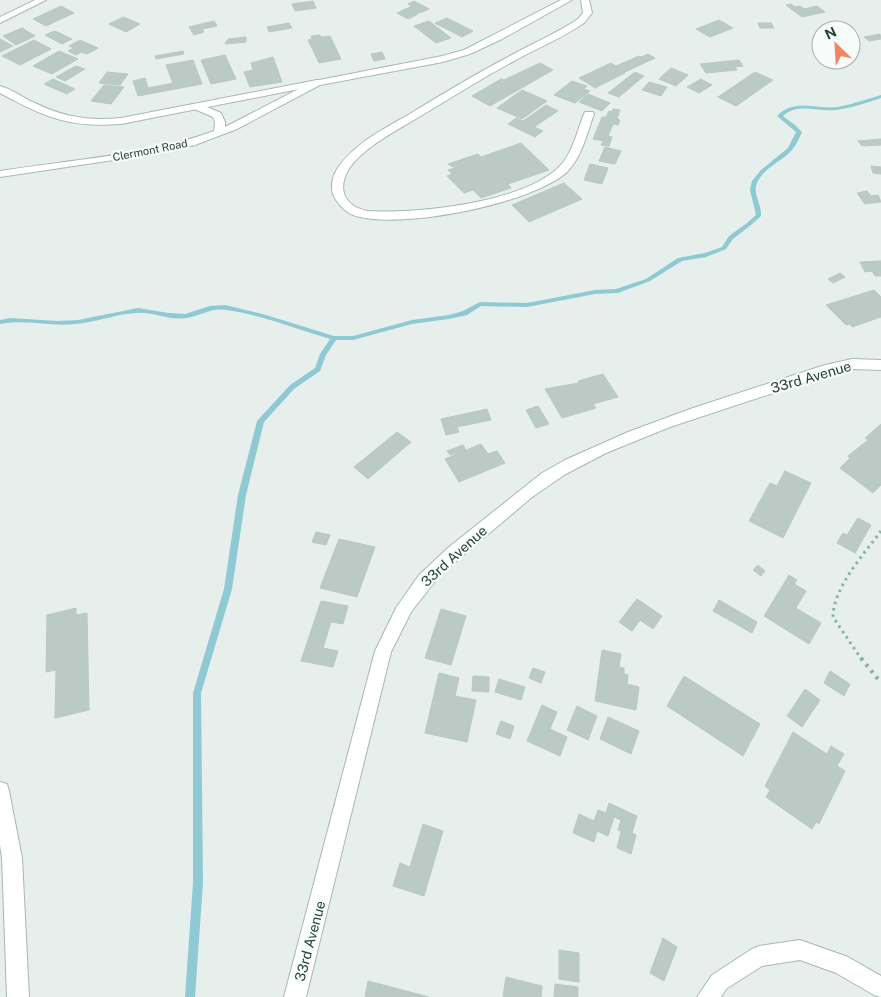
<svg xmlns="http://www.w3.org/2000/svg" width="881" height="997" viewBox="0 0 881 997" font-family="'Public Sans',sans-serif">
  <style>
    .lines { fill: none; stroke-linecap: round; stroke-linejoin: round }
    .stream { fill: #8ec9d4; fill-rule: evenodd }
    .building { fill: #bbcac4; stroke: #b8c9c2 }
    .lane-casing { stroke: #a8b8b2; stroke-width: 2 }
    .street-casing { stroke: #a8b8b2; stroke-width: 2 }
    .secondary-casing { stroke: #a4bbb3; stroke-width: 2 }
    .path-far1 { stroke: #86b3a5; stroke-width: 3; stroke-dasharray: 2.5 4; stroke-linecap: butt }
    .path { stroke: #86b3a5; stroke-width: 4; stroke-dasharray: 3 5; stroke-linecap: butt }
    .lane { fill: #fff; fill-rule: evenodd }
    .street { fill: #fff; fill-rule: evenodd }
    .secondary { fill: #fff; fill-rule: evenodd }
    .labels { text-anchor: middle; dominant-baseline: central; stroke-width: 4.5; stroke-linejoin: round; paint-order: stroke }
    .far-street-label { font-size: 11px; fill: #24423a; stroke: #f7fbf9 }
    .street-label { font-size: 14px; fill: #24423a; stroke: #f7fbf9 }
  </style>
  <rect width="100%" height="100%" fill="#e6efeb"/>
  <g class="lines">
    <path class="stream" d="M881,95V98C866,103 851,108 836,110C818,112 797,102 783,116L796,126L802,132C799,138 797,144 792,150C782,162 761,168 756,186C754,196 762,206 761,216L751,225L733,239L726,249L706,257L682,261L650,281L618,293L595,294L527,307L481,306L467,315L449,319L412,324L353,340H336L326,355L320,371L294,389L264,422L246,495L232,589L201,693L203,883L195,997H185L193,883V693L224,589L238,495L257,421L290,385L315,368L320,354L330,339C296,329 261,315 227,310C212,307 200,316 186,318C169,321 153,311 136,313C116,314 97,322 76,324C51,327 25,319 0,324V320L10,318L58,321L78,320L138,308L169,313L185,314L210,306L225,305L266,315L334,336H353L412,320L449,315L463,311L480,302L527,303L595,290L616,289L646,279L678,258L705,253L722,247L729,236L747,223L756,215L750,190L752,181L761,170L788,148L796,132L777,116C794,98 817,110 838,107C853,104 867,99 881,95Z"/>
  </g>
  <path class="building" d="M313,1L316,8L295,11L292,4Z
    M414,1L429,9L420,13L418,12L416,13L418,14L408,19L397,13L412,6L408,4Z
    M791,4L795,7L800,6L804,9L817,6L825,12L802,17L786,5Z
    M61,6L74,13L46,26L33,19Z
    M123,17L140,24L126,32L109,24Z
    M447,18L473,31L462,37L435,23Z
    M719,20L733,28L710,37L696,29Z
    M214,21L217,26L202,29L204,32L194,35L189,27Z
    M429,21L451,38L436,43L414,26Z
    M289,23L292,28L269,32L267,27Z
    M758,23H771L774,28H760Z
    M22,28L35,36L16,45L3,36Z
    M55,31L72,39L62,44L45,35Z
    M880,34L881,39L869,41L864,37Z
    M320,35L321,37L330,36L341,59L319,63L308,40L312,39L311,36Z
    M246,37V42L225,44L228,39Z
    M0,39L13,46L0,52Z
    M34,40L51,49L20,65L2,56Z
    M80,40L98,48L87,54L81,52L76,55L68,51L74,48L69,46Z
    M59,51L78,59L52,74L33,66Z
    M183,51L184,54L156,59L155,56Z
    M382,52L385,59L374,61L371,54Z
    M648,54L655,58L625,72L617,69L625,73L595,88L579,78L611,63L616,66L639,56L641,57Z
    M225,55L236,79L211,84L201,60Z
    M273,57L282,82L250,87L244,72L253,70L251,63Z
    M193,60L202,84L138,96L133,81L145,78L148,88L173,83L166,65Z
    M739,60L743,66L735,67L737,70L706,73L700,64Z
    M540,63L553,70L490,106L472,96L501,79L504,80Z
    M76,66L85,69L65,81L56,77Z
    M671,68L688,75L676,86L659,79Z
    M107,72L128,74L120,85L99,83Z
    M635,72L644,76L619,97L608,93Z
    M755,72L773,80L736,106L718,97Z
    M53,79L75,89L67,94L44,84Z
    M701,79L712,85L699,93L687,87Z
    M572,81L587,86L584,89L590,91L575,103L554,95Z
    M649,82L667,87L661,96L642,90Z
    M104,85L124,87L111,104L91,101Z
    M522,90L547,101L522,119L497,108Z
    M588,94L610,103L602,111L579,102Z
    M546,105L558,111L534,127L543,131L535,137L508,124L516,118L523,121Z
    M613,109L620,110L617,119L620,120L618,125L613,124L608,136L612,137L609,146L601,145L603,141L593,139L602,117H606L609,111L612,112Z
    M881,139V145L862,146L858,141Z
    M521,143L549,170L508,184L511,188L481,198L473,190L464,193L447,176L452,174L448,170L455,168L448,164L478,154L481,157Z
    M605,147L621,151L615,164L599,161Z
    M590,164L608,168L602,184L584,180Z
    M871,166L881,167V174L873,173Z
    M564,183L582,199L529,222L512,205Z
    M867,191L871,196L878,195L881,202L865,204L857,193Z
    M881,261V276H875L872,271L865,272L860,262Z
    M840,273L845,277L833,283L828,279Z
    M874,290L881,297V317L852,327L850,324L846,325L826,305Z
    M603,374L618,397L593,404L596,408L562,418L545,389L579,383L578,381Z
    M538,406L549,424L536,428L526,410Z
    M487,409L491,420L457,427L459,432L446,435L441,419Z
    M881,424V485L873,493L840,468L850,458L848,456L868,440L865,438Z
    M397,432L411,442L368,479L354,467Z
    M481,444L488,454L497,451L505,463L459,482L445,459Z
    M463,445L466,450L450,455L447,451Z
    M785,471L811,483L783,538L749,521L770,483L777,486Z
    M858,518L871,525L855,553L837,543L843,533L847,535Z
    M316,532L330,535L326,545L312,542Z
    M339,539L375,547L357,597L320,588Z
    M758,565L765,571L761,576L753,570Z
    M789,575L797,580L794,584L806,591L796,608L821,623L809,644L764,616Z
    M637,599L662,616L653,629L640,620L632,631L619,622Z
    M719,600L757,622L752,633L713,611Z
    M321,601L348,606L343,624L331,622L323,648L338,651L333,667L301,661Z
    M76,608V615L87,613L89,710L55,718L56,670L46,672L47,615Z
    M441,609L466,616L451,665L425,658Z
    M602,650L621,654L619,667L624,668V674L628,675L627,684L639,687L636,710L595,701Z
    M533,668L545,672L541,683L529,678Z
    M830,671L850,684L844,696L824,683Z
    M439,673L459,678L455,696L476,700L467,742L425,733Z
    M473,676L489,677V692L472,691Z
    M684,676L760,724L743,756L667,706Z
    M499,679L525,687L521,700L495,692Z
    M805,689L820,700L802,727L787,716Z
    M542,705L557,712L550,729L567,737L560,756L527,741Z
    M577,706L597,716L588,740L567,730Z
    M608,717L639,731L631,754L600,739Z
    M501,721L514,726L510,739L496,734Z
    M793,732L827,754L831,746L844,754L837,766L845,771L819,824L816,822L812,829L766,797L770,790L765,786Z
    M609,803L637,816L632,833L636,835L631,854L617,848L621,831L618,830L621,820L614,817L608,836L597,831L594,842L573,833L579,814L594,821L598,810L606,813Z
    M423,824L443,831L424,896L393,886L400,863L410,867Z
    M663,938L677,947L664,981L650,973Z
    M559,950L579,953V982L559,979Z
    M506,977L542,986L541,997H503Z
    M368,981L429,997H365Z
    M555,984L578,987V997H554Z"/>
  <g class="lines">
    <defs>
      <path id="lane" d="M581,0H589L592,13L584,23C562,38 538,48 514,61C482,78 451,98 419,117C397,130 372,143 354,162C337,182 339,205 367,211C417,214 524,203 560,166C573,152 577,131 584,114L585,112H593L594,114C587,133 582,157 567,172C532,204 397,231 353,215C346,212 340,206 336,200C330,191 331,181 336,171C353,143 386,128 413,112C444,93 476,74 508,57C531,44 555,34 578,19L583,13Z"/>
      <path id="street" d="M35,0H46L0,23V17Z
        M317,80L320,81V85L121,124C69,128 44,117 0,93V86C12,89 23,98 35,103C63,117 89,121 121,118Z
        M852,359L881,360V370L852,369L831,374L670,427L606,453L564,475L531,498L440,575L411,612L391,652L306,997H284L375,651L396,608L419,575L449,547L542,473L565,460L628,432L693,408L825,365Z
        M0,782L7,784L9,791L22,858L29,997H7L2,858L0,845Z
        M800,940L848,957L881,976V997L874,995L836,973L800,960L762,966L726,989L721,997H697L712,975L752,949L759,946Z"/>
      <path id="secondary" d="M561,0H572L502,39L470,54L443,62L320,85L237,129L195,145L154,154L0,177V171C69,160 149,155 214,131L215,122L213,117L192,108V104H200L221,113L225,122V127L314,81L442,56L464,50Z"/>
    </defs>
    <use href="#lane" class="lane-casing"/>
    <use href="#street" class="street-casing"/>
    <use href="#secondary" class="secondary-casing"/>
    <path class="path-far1" d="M862,660L833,617C833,588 864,554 881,531"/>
    <path class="path" d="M861,658L881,683"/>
    <use href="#lane" class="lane"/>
    <use href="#street" class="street"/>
    <use href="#secondary" class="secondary"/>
  </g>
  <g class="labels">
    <g class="far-street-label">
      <text transform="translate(150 150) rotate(-11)">Clermont Road</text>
    </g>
    <g class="street-label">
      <text transform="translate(811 377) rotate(-16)">33rd Avenue</text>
      <text transform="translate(454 556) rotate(-42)">33rd Avenue</text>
      <text transform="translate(310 941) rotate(-75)">33rd Avenue</text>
    </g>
  </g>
  <g transform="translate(836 45) rotate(335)"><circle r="24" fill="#f7fbf9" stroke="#a3b1ad"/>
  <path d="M0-4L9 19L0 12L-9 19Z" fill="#f4845f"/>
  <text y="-8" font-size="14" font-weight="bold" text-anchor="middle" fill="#24423a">N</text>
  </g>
</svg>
